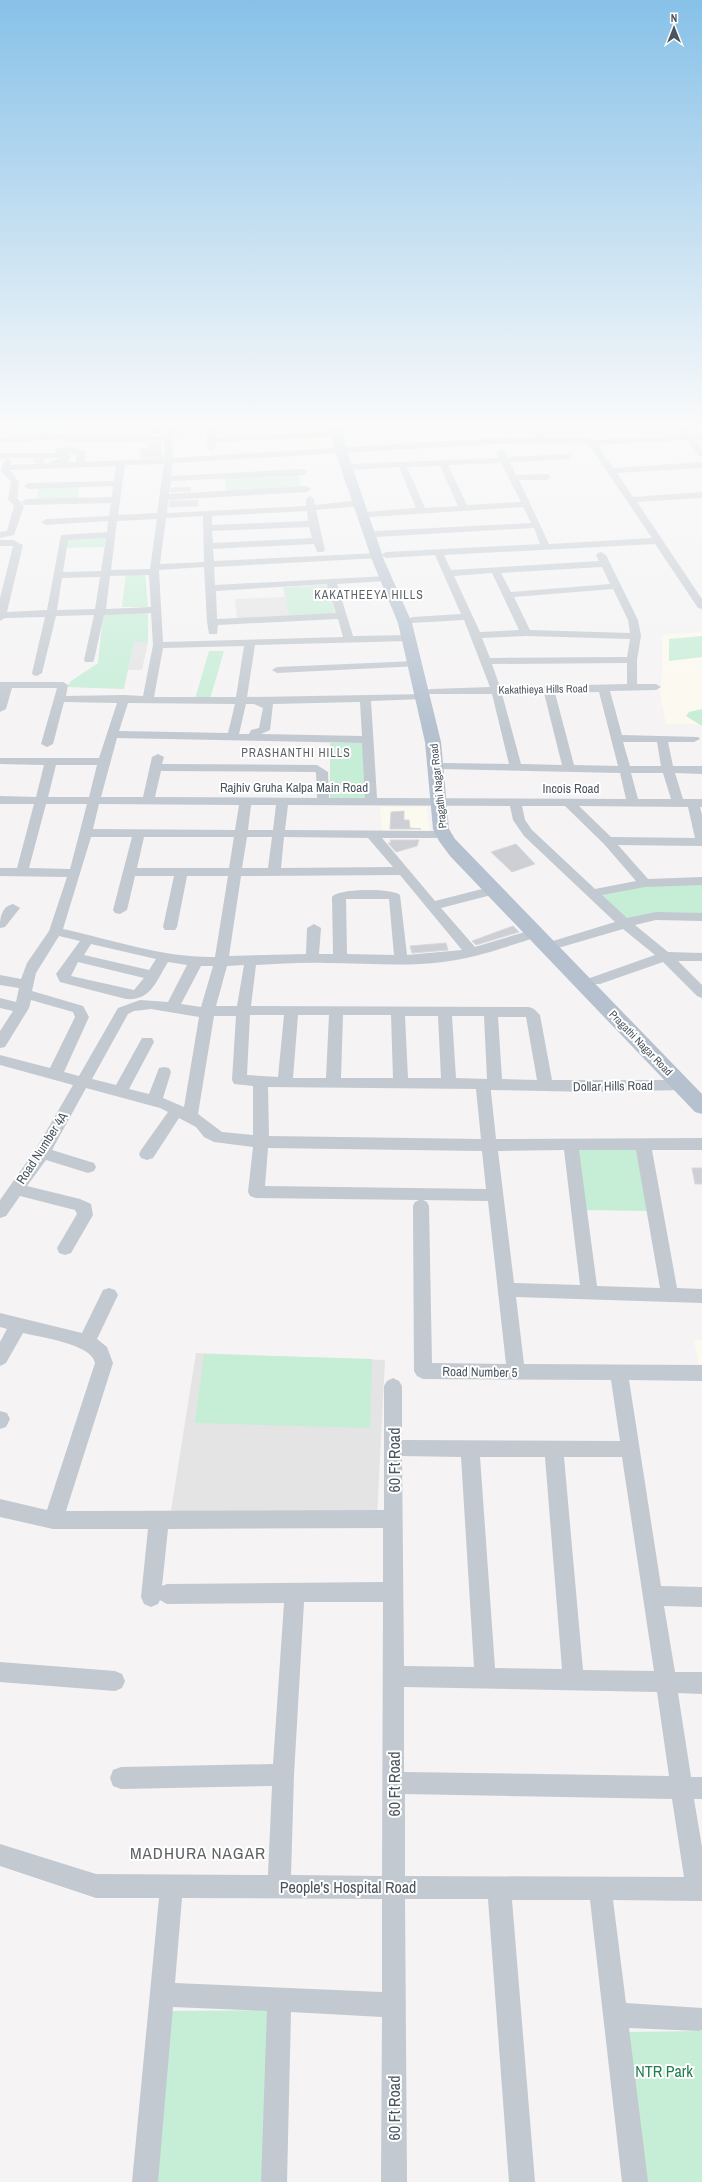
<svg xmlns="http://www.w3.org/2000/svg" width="702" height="2182" viewBox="0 0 702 2182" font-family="'Archivo Narrow',sans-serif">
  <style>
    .commercial { fill: #fcf9ef }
    .education { fill: #e5e4e4 }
    .green { fill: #c6edd6 }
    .building { fill: #cdcfd4; stroke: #d7d9dd }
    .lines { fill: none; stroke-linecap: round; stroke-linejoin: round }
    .minor-tunnel { stroke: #d3d3d5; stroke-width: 10; stroke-dasharray: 10 4.5; stroke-linecap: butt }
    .minor { fill: #c2c9d0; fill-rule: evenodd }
    .major { fill: #b5c1cf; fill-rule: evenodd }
    .labels { text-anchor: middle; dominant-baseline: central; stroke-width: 4; stroke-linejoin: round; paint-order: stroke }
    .far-street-label { font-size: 11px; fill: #4b555f; stroke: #fff }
    .far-neighbourhood-label { font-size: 12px; letter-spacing: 1px; fill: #5f6367; stroke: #fff }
    .street-label { font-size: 13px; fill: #4b555f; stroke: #fff }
    .near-street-label { font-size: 16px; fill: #4b555f; stroke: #fff }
    .near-park-label { font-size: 16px; fill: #1f7d50; stroke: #fff }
    .near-neighbourhood-label { font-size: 17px; letter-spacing: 1px; fill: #5f6367; stroke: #fff }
  </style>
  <rect width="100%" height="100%" fill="#f5f3f3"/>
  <path class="commercial" d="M331,436L335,450L289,452L286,439Z
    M702,632V727L699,724H666L660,694L662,674V635Z
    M380,807H427L430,833H382Z
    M694,1340H702V1371H700Z"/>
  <path class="education" d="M203,425L202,435H184L183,441L170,442L172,426Z
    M331,584L338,615L237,620L235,599L284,597L283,587Z
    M134,642H148L142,670H128Z
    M196,1353L385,1360L377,1517H170Z"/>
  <path class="green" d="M62,425L60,435L8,438V426Z
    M298,473L301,486L227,491L224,478Z
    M79,486L78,499L36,501L39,487Z
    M106,537L104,547L65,548L66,538Z
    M126,573H145L148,607H122Z
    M330,586L334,615L289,617L285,588Z
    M148,612V642H134L124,689L67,687L71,681L98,663L103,614Z
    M702,636V657L669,661V639Z
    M209,651H224L210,699H195Z
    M702,709V726L686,716L689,712Z
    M330,743H367L368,799H330Z
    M702,883V916L629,920L602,897V893L648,886Z
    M576,1149L638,1150L648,1211L584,1210Z
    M204,1354L372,1359L370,1428L195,1423Z
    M271,2010L266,2182H157L169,2011Z
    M702,2031V2182H640L622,2032Z"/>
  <path class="building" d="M150,426H162V434H150Z
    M149,443H161L163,457L141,458L140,449L148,448Z
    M190,487L191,491L171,492V488Z
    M198,500V506L169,507V501Z
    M404,811V820H409L410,828L421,829H390L391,812Z
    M390,840H419L417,846L396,852L388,843H391Z
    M516,844L535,864L512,872L491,852Z
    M513,926L519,932L476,945L472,941Z
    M446,943L448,950L412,953L410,946Z
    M692,1168H702V1184H695Z"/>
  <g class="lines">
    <path class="minor-tunnel" d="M37,464L42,455"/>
    <path class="minor" d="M164,425H172L173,458L495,438H536L532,425H540L544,438L584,437L593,440L683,436L675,425H684L691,435L702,434V440H695L702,448V457L699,456L687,440L598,445L613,468L702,462V468L617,473L633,497L702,492V498L637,502L702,599V609L698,608L655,544L444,555L451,570L599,561L596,555L598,553L601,552L606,555L638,620L641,636L637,660V684H656L661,687L656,690L610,691L622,735L698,737L700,739L694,742H668L673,766H702V774L675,773L683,799H702V807H700L702,815V846L618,845L648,879L702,877V885L645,887L602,895L627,918L656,912L702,913V921L656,920L635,925L668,952L702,953V961H678L702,985V998L697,996L663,962L600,984H590L588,981L590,978L655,955L623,929L558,948L553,947L551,944L553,941L615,922L524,836L513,820L510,806L288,805L285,830L447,831L449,834L443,838H382L435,901L494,886L499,887L500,890L499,893L441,908L475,947L535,929L542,933L540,936C508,946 477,958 443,962C405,967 364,963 326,963C303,962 279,964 256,965L251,1006L529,1007L534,1009L540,1015L552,1080H681L686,1081L688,1085L686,1089L681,1090L594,1092L491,1090V1092L496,1139L702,1138V1150H652L677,1288L702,1289V1303L516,1297L524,1364L702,1365V1381L629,1380L661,1586L702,1587V1607L664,1606L675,1672H702V1694L678,1693L691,1777H702V1799H694L702,1847V1901L613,1900L626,2003L702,2008V2030L699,2031L629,2028L648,2182H622L590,1900H512L535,2182H509L488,1899H405L407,2182H381L382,2017L291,2012L287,2182H261L267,2011L173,2007L158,2182H132L159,1898H96L0,1866V1844L96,1874L268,1875L272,1786L121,1789L113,1786L110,1778L113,1770L121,1767L273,1764L284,1603L167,1604L160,1600L158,1604L151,1607L144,1604L141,1597L148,1529H53L0,1517V1499L47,1510L95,1363C92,1344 40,1337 23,1333L6,1363L0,1366V1342L7,1329L0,1327V1313L82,1333L103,1290L109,1288L115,1290L118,1295L97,1339L107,1347L113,1363L66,1511L384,1510V1386L387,1381L393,1378L399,1381L402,1386V1440L620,1441L611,1380L423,1379L417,1376L414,1371L413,1206L415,1202L419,1200L256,1198L250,1196L248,1192L253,1147L214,1142L204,1137L196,1127L179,1118L153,1158L147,1160L141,1158L139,1154L141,1150L168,1112L160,1108L86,1088L52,1150L94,1163L96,1167L94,1171L88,1173L46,1160L27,1186L80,1199L91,1204L93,1215L71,1253L65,1255L59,1253L57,1248L77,1214L75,1210L20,1196L6,1216L0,1218V1200L36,1149L73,1085L0,1065V1055L50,1068L75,1017L73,1012L31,1000L29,1008L5,1047L0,1048V1031L13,1011L0,1008V998L16,1002L19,988L0,985V975L21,979L27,963L49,931L67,877L0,876V868H17L34,804H0V796L36,797L44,765L0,764V758H99L117,703L64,702L53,744L47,747L41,744L57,688H12L6,709L0,712V682H63L68,685L66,696L124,695L143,696L153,645L151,613L104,615L94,660L93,662H85L84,660L94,615L56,616L42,673L37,676L33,675L32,673L45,617L5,618L0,621V598L13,546H0V540H13L23,545L7,612L47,610L61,535L107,532L108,521L46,525L41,522L46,519L109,516L111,503L26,505L21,502L26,499L112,497L113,486L28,489L24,486L28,483L114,481L116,466L10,470L19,482L17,498L24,506L14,535L0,538V532L7,531L14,506L8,499L11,482L1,471L4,461L8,458L0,459V453H59L55,452V448L72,447L85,451V462L165,458L164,441L70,442L62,439L0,443V437L63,433L71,436H164ZM583,443L589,445L652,538L549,544L519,480H547L551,477L547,474L516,475L510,462L571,459V455L568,454L507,457L503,450L500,449L496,452L499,458L352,464L348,467L352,470L399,467L416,508L366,512L364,514L369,517L523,507L531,523L376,531L371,534L376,537L534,528L540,544L386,552L381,555L386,558L435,555L461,614L412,617L407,620L412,623L464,620L490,687L431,689L427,690V694L247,697L255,645L409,641L414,638L409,635L353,636L337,584L385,581L388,580V576L215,585L214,567L380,558L382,556L377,553L214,561L213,549L314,544L317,552H323L325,550L316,510L359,506L364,503L359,500L315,505L314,499L310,496L306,499V506L167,513L168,500L307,492L311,489L307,486L169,494L171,481L303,475L307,472L303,469L171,476L173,463L495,444ZM67,453L77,454L76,462L68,463L71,455ZM8,458H62L51,461L50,463L11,465L12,461ZM501,463L521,502L467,505L448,465ZM164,464L157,513L118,515L125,465ZM440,466L458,506L425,508L407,467ZM307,511L308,521L212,525V516ZM203,516L204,562L160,564L166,518ZM157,519L150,569L111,570L117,521ZM309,527L312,538L213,543L212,531ZM106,538L101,571L63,572L68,540ZM204,567L207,622L209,634H217L218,625L338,619L343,637L163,642L159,570ZM602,567L610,584L511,592L501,573ZM492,573L519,630L480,632L454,576ZM149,575L151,607L106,609L110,576ZM100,577L95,609L57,610L62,578ZM327,584L336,613L217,619L216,591ZM613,589L628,620L630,633L530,630L514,597ZM526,636L630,639L627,657L490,658L482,638ZM244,646L236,697H154L163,648ZM627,663V684L500,687L492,664ZM599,692L618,766L574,765L555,693ZM544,693L562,765L521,764L502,694ZM427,694H492L509,764L444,763L440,765L438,767L440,769L620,773L626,799L377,798L371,701L423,699L427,698ZM360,702L362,736L261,734L270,730L273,704ZM128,703L235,704L228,733L119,731ZM246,704H254L263,708L259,728L251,730L249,734H239ZM117,738L362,743L365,798H329L328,772L317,765L162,764L164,757L158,754L152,757L143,797H101ZM623,742H657L661,766H630ZM56,765H97L89,797H48ZM161,771L315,772L316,773L317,798L155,797ZM631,773H663L671,799H638ZM46,804H87L70,869L29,868ZM99,804L239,805L235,830L93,829ZM251,805H276L273,830H248ZM522,806H565L604,844L636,881L595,889L532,830L525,820ZM579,806L688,807L695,838L611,837ZM91,837H132L113,910L115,913L120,914L127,910L135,876H174L163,927L165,930H175L177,927L187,876H228L215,957C164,958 113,940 63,929ZM144,837H234L229,868H137ZM247,837H272L268,868H242ZM284,837L368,838L393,867L281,868ZM400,875L462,950L407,955L400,895C392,888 338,888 332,897L333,954H319L321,928L314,924L307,928L306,954L229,956L241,876ZM346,899H389L394,955L347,954ZM59,936L80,941L56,974L60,982L126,999C151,1001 156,981 168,962L187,965L168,1002L140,1000L118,1008L79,1076L64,1072L89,1017L83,1006L32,991L36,973ZM91,944L156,959L149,970L84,955ZM78,962L144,978L134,990L71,976ZM244,965L237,1006H216L227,966ZM201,966H213L201,1007L181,1004ZM151,1009L199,1017L184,1107L163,1098L171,1072L169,1068L164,1067L159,1068L149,1094L129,1089L154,1042L152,1038H142L116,1085L92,1079L128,1014L134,1011ZM250,1015H284L278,1077L247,1075ZM298,1015H329L326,1078H293ZM343,1015H391L393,1078H341ZM214,1016H236L232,1080L234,1084L253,1086V1135L222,1132L198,1114ZM405,1016H438L441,1078H408ZM452,1016H484L487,1079L456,1078ZM498,1017H526L537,1080L502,1079ZM268,1087L476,1089L481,1139L269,1136ZM268,1148L482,1151L486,1189L265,1186ZM564,1150L580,1285L514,1283L498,1151ZM579,1150H636L660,1288L597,1286ZM423,1200L488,1201L506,1364L432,1363L429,1206L427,1202ZM402,1456L461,1457L474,1667L404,1666ZM480,1457H545L562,1669L495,1668ZM564,1457H622L654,1671L583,1670ZM383,1528V1582L167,1584L162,1586L168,1529ZM304,1602H383L382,1876L291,1875L294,1775ZM404,1687L657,1692L669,1776L404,1772ZM405,1794L672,1799L684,1877L405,1876ZM182,1898L382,1899V1992L175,1983Z
      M207,425H215L216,437L338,431L342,434L338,437L216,442L215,448L211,451L207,448Z
      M416,661L420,662L421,664L420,666L277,673L272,670L277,667Z
      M13,904L20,908L5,927L0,928C0,918 1,907 13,904Z
      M0,1411L7,1413L10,1419L6,1427L0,1429Z
      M0,1662L115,1671L122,1674L125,1681L122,1688L115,1691L0,1682Z"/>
    <path class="major" d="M332,425H343L347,451L384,560L412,623L441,742L449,829L455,839L702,1094V1114L695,1112L450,856L439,841L433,829L425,742L398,623L372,560L335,451Z"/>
  </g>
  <linearGradient id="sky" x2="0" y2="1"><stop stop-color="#87c1e8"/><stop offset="0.58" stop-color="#fafafa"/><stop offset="1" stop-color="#fafafa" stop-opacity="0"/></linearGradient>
  <rect width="702" height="731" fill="url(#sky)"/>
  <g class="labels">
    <g class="far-street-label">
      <text transform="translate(543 689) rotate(-1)">Kakathieya Hills Road</text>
      <text transform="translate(438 786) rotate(-96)">Pragathi Nagar Road</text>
      <text transform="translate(641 1043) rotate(46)">Pragathi Nagar Road</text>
    </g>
    <g class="far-neighbourhood-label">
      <text x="369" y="595">KAKATHEEYA HILLS</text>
      <text x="296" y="753">PRASHANTHI HILLS</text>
    </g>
    <g class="street-label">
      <text x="294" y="787">Rajhiv Gruha Kalpa Main Road</text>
      <text x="571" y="788">Incois Road</text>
      <text transform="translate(613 1086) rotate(-1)">Dollar Hills Road</text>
      <text transform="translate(42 1148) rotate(-57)">Road Number 4A</text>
      <text transform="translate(480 1372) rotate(1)">Road Number 5</text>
    </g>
    <g class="near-street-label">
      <text transform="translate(394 1460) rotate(-90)">60 Ft Road</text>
      <text transform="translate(394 1784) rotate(-90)">60 Ft Road</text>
      <text x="348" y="1887">People's Hospital Road</text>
      <text transform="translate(394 2108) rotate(-90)">60 Ft Road</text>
    </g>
    <g class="near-park-label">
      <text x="664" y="2071">NTR Park</text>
    </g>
    <g class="near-neighbourhood-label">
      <text x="198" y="1852">MADHURA NAGAR</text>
    </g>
  </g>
  <g transform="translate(674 28)" stroke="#ffffff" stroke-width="3" paint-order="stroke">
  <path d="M0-3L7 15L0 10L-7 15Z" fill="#4b555f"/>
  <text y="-6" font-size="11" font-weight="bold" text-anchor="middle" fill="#4b555f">N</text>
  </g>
</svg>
